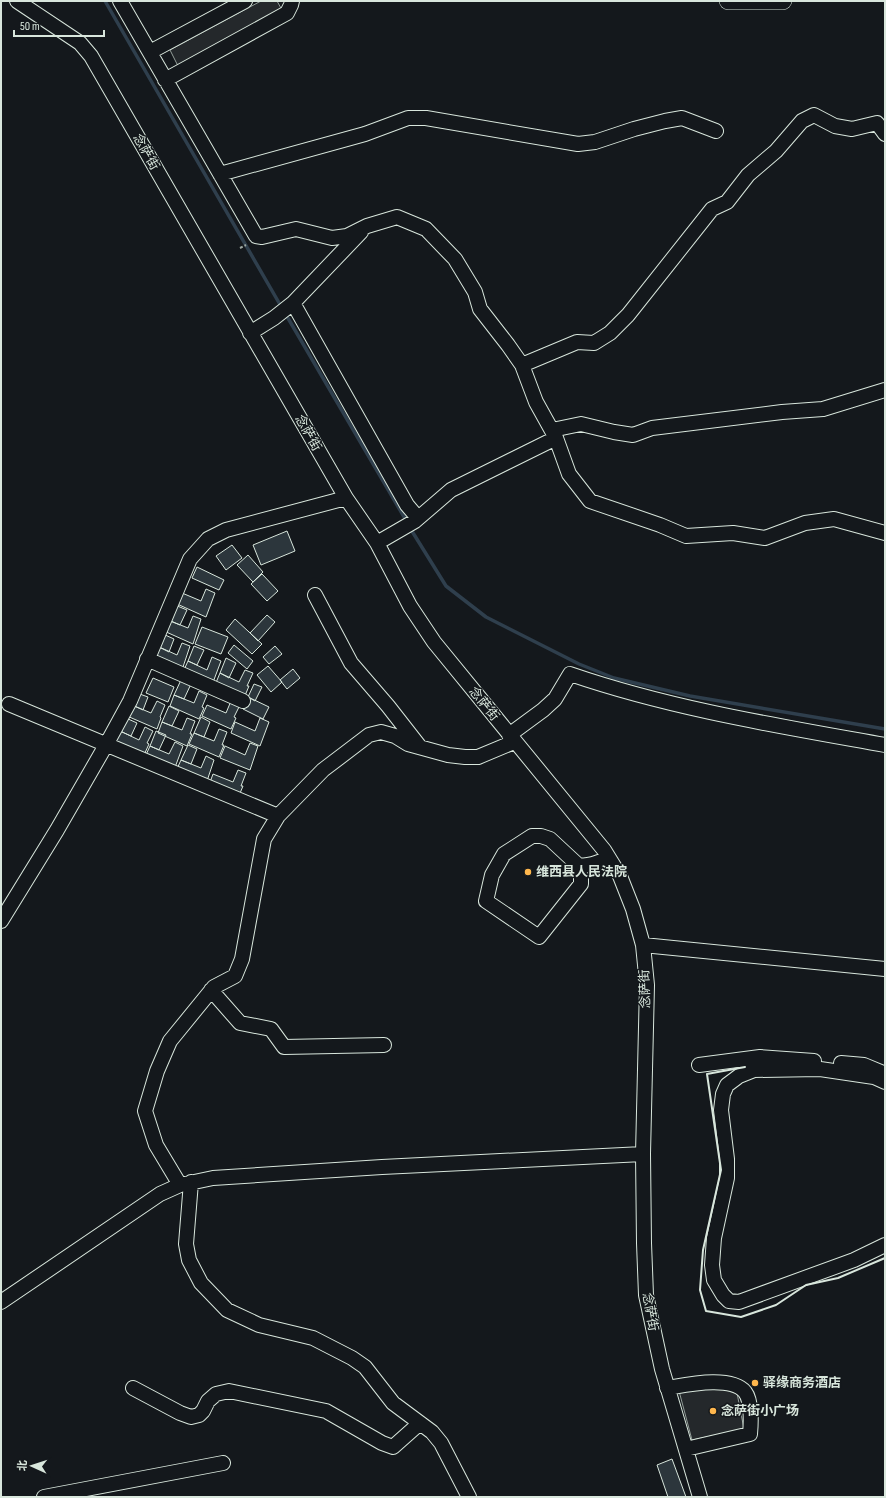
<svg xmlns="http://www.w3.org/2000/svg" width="886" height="1498" viewBox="0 0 886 1498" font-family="'Sofia Sans Condensed','Noto Sans SC',sans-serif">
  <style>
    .parking { fill: #24282b; stroke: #939e99 }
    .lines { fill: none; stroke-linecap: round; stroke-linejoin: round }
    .stream { stroke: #2f3f4d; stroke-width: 3.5 }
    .building { fill: #2c363c; stroke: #d8e6dc }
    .minor-casing { stroke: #d8e6dc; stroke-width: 16 }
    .major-casing { stroke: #d8e6dc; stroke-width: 18 }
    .path { stroke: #9da8a2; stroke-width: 2; stroke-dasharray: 3 2; stroke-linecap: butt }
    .minor { stroke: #14181c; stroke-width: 14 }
    .major { stroke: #14181c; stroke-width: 17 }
    .wall { stroke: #d8e6dc; stroke-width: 2 }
    .poi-dot { fill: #ffb74d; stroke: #14181c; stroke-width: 1.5 }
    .labels { text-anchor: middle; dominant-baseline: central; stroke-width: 3; stroke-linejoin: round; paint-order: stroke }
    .street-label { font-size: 13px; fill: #d8e6dc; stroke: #14181c }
    .poi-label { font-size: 13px; font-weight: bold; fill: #d8e6dc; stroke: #14181c; text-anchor: start }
  </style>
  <rect width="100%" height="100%" fill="#14181c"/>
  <path class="parking" d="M261,1H277L282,10L178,66L170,50Z
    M717,1386L737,1393L744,1429L692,1440L679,1391Z"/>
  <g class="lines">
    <path class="stream" d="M105,1L282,308
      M285,313L407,522
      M410,528L446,586L486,617L579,664L614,678L690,696L885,729"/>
  </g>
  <path class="building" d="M287,531L295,551L261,565L253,545Z
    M232,545L242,558L226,570L216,556Z
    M248,555L263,572L253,582L237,565Z
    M197,567L224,580L219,590L192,578Z
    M262,574L278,591L267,601L251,584Z
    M206,589L215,593L206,617L177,604L182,593L201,601Z
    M175,605L187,610L180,625L168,620Z
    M267,615L275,622L258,641L250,633Z
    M193,616L201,619L193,644L164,631L168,620L188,628Z
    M235,619L262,644L252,654L226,630Z
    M202,627L228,637L221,654L195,644Z
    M163,634L174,639L169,652L157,646Z
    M182,643L190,646L182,670L152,658L157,646L177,655Z
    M234,645L253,661L247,669L228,653Z
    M194,646L204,650L197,665L188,661Z
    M275,646L282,654L269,664L263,657Z
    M212,657L221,661L212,685L183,672L188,661L207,670Z
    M226,658L236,663L229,678L220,673Z
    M268,666L282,682L271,692L257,675Z
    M293,669L300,678L287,689L280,680Z
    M245,670L253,673L247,686H249L244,698L215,685L220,673L239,682Z
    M153,678L174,687L168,702L146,693Z
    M181,680L191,684L184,699L174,695Z
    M254,684L262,687L255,701L248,697Z
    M199,691L207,695L202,707L204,708L199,719L170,706L174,695L194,703Z
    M137,693L148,697L143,710L132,705Z
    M248,697L269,707L263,719L243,709Z
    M157,701L165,705L160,717L161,718L157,729L127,716L132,705L151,713Z
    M231,701L240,705L234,717L236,718L231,729L202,716L207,705L226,713Z
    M169,706L179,711L172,726L162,722Z
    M201,717L210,722L204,737L194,733Z
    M126,718L137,723L131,736L120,731Z
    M187,718L195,721L190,734H192L187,746L158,733L162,722L182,730Z
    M260,718L269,722L260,746L231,733L235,722L255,731Z
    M145,727L153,731L147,743L149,744L144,755L115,742L120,731L139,740Z
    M219,729L227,732L222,745H224L219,757L189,744L194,733L214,741Z
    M156,731L166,735L159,750L150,746Z
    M175,742L183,746L174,770L145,757L150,746L169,754Z
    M250,743L258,746L250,770L220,758L225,746L245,755Z
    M188,745L197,749L191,764L181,760Z
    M206,756L214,760L206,784L176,771L181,760L201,768Z
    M238,770L246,773L241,786H243L238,798L209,785L213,774L233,782Z
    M672,1459L686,1497H668L657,1465Z"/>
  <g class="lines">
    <defs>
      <path id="minor" d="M17,1L80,43L91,56L346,498L377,543L410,606L434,642L604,850L620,876L633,909L643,945L647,985L643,1154L644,1243L646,1295L662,1369L700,1497
        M120,1L256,236L262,237L296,229L332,238L347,236L367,226L397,217L426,229L455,259L475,292L480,309L508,345L522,365L536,402L556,438L569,474L590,501L660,525L686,536L733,533L765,538L805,523L834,519L885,533
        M150,52L245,1
        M165,80L287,13L291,5L292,1
        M220,174L365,134L408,118H426L578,144L595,142L634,129L665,121L682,118L716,131
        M293,303L407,505L418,518
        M250,333L274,318L293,303L361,232
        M522,365L577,342L594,343L610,333L628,315L712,209L727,202L748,175L776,151L802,121L814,115L835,126L852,129L877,123L885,134
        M552,430L581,424L614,432L633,435L652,428L782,412L823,409L885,390
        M377,543L415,521L451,490L556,438
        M315,595L351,663L388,706L420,747
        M147,659L243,701
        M9,704L278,816
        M509,735L543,710L555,699L570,674C672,709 779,726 885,745
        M578,865L581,876V884L539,937L486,901L492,875L504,854L532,836H541L550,839L578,865C589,867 599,862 608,858
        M1,921L57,830L106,745L130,701L190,559L208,539L226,530L346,498
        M643,945L885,969
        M211,990L240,1023L271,1029L284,1047L384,1045
        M841,1063L864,1065L883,1073
        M699,1065L760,1057L814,1061
        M885,1082L874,1077L820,1069L754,1070L739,1076L727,1085L723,1094L721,1110L727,1159V1178L714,1238L712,1265L714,1280L723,1295L729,1301L739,1302L854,1260L885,1245
        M191,1182L186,1244L189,1260L201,1283L227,1310L259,1325L313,1338L352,1358L365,1367L393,1403L432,1432L441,1443L469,1497
        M180,1185L156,1145L145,1111L157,1071L170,1041L214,987L235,976L242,959L264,839L278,816L323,770L369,735L381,732L395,736L408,744L448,755L465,757H478L514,742
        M1,1302L160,1194L180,1185L213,1178L382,1167L643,1154
        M133,1388L180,1413L191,1417L199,1415L203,1411L208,1401L216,1394L229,1391L326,1411L382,1443L393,1447L420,1423
        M667,1388C686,1385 731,1375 745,1392C752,1401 751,1424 750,1434L686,1449
        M44,1497L223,1463"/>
      <path id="major" d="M728,1H783"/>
    </defs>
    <use href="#minor" class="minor-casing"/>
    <use href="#major" class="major-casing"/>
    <path class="path" d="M240,248L246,245"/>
    <use href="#minor" class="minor"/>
    <use href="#major" class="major"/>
    <path class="wall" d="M745,1067L707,1074L721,1170L703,1250L700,1290L706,1311L741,1317L776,1305L806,1285L838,1278L885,1258"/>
  </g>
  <g class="poi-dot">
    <circle cx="528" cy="872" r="4"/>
    <circle cx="755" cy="1383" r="4"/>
    <circle cx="713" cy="1411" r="4"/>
  </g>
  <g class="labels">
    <g class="street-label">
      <text transform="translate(146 152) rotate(60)">念萨街</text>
      <text transform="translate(308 433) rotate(60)">念萨街</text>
      <text transform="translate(484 704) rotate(51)">念萨街</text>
      <text transform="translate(645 989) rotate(-92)">念萨街</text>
      <text transform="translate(650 1312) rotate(80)">念萨街</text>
    </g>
    <g class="poi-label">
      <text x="536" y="872">维西县人民法院</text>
      <text x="763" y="1383">驿缘商务酒店</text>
      <text x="721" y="1411">念萨街小广场</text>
    </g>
  </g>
  <rect width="886" height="1498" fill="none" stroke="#d8e6dc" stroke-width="4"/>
  <g transform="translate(32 1466) rotate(273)" stroke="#14181c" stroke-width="3" paint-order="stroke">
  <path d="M0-3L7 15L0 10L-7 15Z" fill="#d8e6dc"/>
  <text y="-6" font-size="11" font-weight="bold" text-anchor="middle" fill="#d8e6dc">北</text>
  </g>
  <path d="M14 30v6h90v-6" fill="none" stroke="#d8e6dc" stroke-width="2"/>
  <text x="20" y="30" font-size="12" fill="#d8e6dc" stroke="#14181c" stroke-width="3" paint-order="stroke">50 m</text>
</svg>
